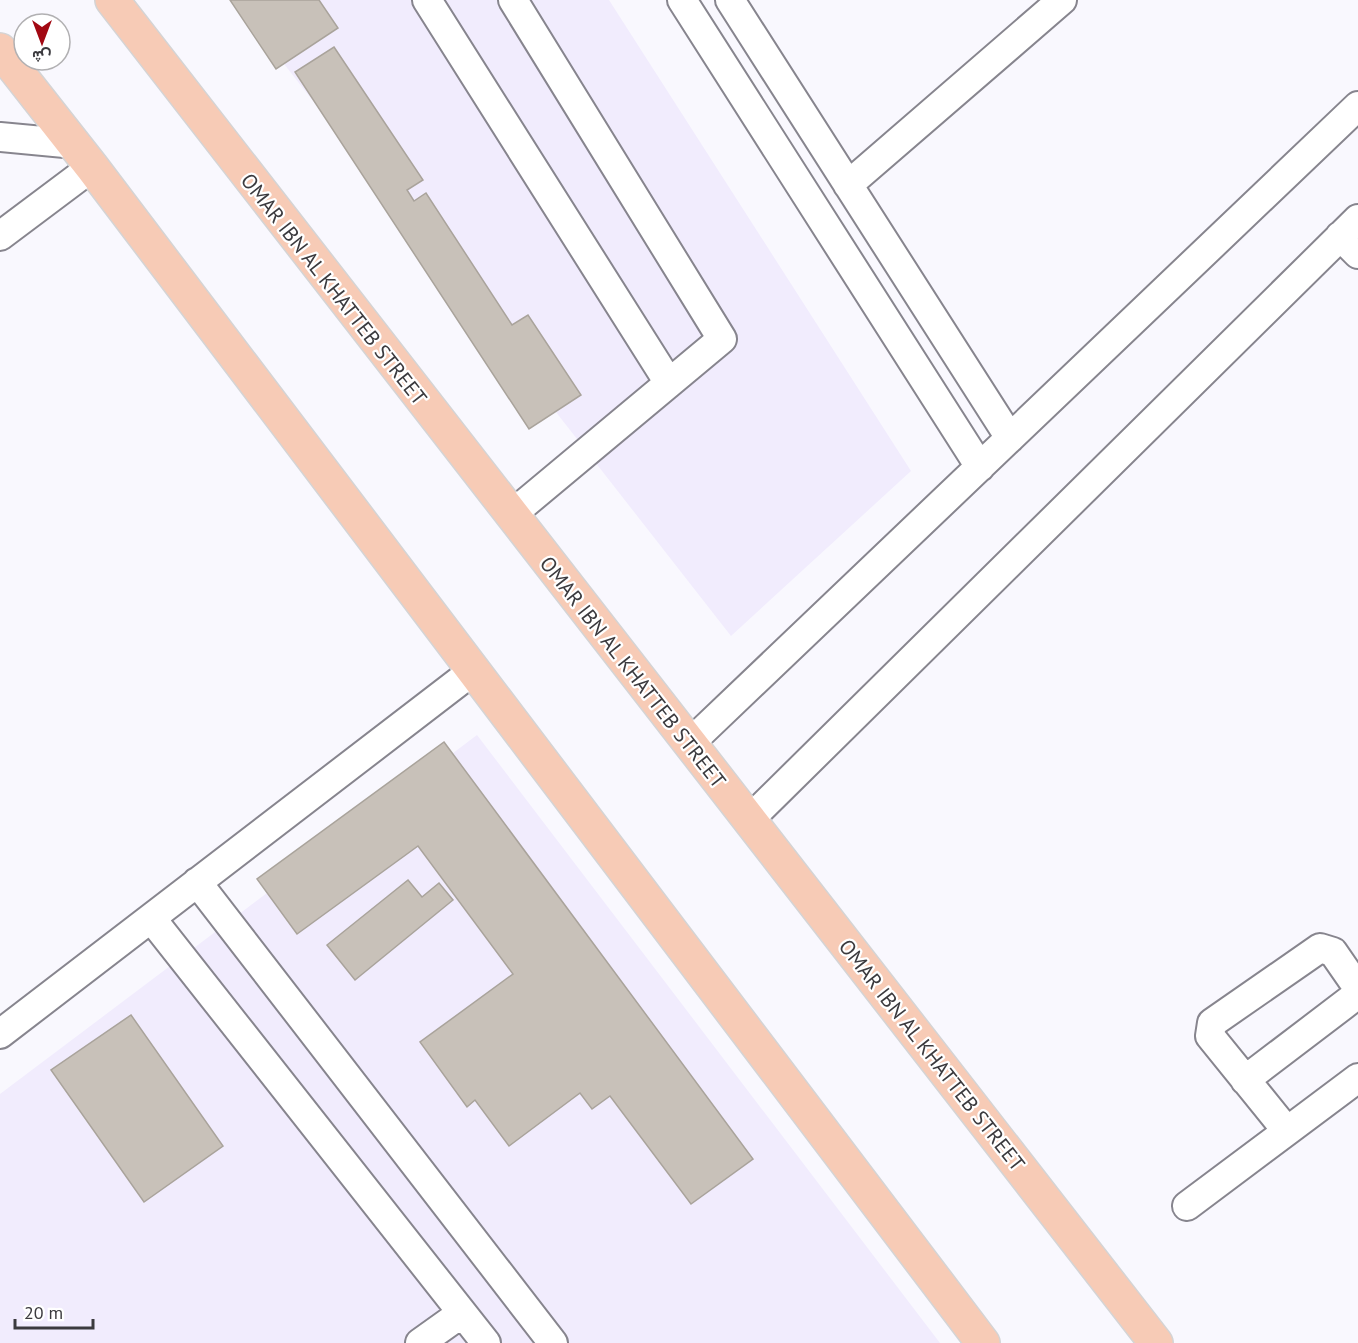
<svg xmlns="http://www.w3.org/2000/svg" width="1358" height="1343" viewBox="0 0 1358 1343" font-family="'PT Sans',Vazirmatn,sans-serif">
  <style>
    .commercial { fill: #f1ecfd }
    .building { fill: #c8c1b9; stroke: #a9a39b; stroke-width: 1.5 }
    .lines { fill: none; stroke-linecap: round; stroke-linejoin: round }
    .minor-casing { stroke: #87858e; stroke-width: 32 }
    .major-casing { stroke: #d4d4d5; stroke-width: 36 }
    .minor { stroke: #fff; stroke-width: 28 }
    .major { stroke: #f7cbb6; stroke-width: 33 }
    .labels { text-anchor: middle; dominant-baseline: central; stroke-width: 4.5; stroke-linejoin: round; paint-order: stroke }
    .street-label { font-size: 21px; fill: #3b3a3e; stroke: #fff }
  </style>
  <rect width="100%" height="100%" fill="#f9f8fe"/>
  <path class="commercial" d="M234,0H609L911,471L731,636Z
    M477,735L940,1343H0V1094Z"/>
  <path class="building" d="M230,0H319L338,28L276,69Z
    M334,47L423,180L407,190L414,201L426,193L512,325L528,315L581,395L529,429L295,72Z
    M444,742L753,1159L691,1204L610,1096L592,1109L580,1093L509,1146L475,1100L467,1107L420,1042L513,974L418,846L297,934L257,879Z
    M408,880L422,897L439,883L453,900L355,980L327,945Z
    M131,1015L223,1146L144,1202L51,1070Z"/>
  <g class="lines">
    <defs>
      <path id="minor" d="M427,0L669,383
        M682,0L980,467
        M730,0L1010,438
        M0,137L75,144
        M848,185L1062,0
        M0,236L92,167
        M1340,236L1358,254
        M511,515L722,339L513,0
        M689,744L1358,106
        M749,820L1358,219
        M197,882L553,1343
        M151,918L486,1343
        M0,1034L474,670
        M1245,1080L1358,994
        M1287,1131L1210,1036L1212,1023L1320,948L1333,952L1358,988
        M1187,1206L1358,1078
        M420,1343L462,1313"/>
      <path id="major" d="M112,0L1156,1343
        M0,50L92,167L983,1343"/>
    </defs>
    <use href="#minor" class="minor-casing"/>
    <use href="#major" class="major-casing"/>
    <use href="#minor" class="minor"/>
    <use href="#major" class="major"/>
  </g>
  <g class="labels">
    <g class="street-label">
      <text transform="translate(334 289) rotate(52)">OMAR IBN AL KHATTEB STREET</text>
      <text transform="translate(633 672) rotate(52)">OMAR IBN AL KHATTEB STREET</text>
      <text transform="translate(932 1055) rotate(52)">OMAR IBN AL KHATTEB STREET</text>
    </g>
  </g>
  <g transform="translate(42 42) rotate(180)"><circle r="28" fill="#ffffff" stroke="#b1b0b2" stroke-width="1.5"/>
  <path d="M0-4.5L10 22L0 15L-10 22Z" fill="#a20812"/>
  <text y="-9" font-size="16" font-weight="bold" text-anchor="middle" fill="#3b3a3e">ش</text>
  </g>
  <path d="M15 1319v9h78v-9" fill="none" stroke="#3b3a3e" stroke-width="3"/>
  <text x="24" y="1319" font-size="18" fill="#3b3a3e" stroke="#ffffff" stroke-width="4.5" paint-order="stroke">20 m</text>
</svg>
